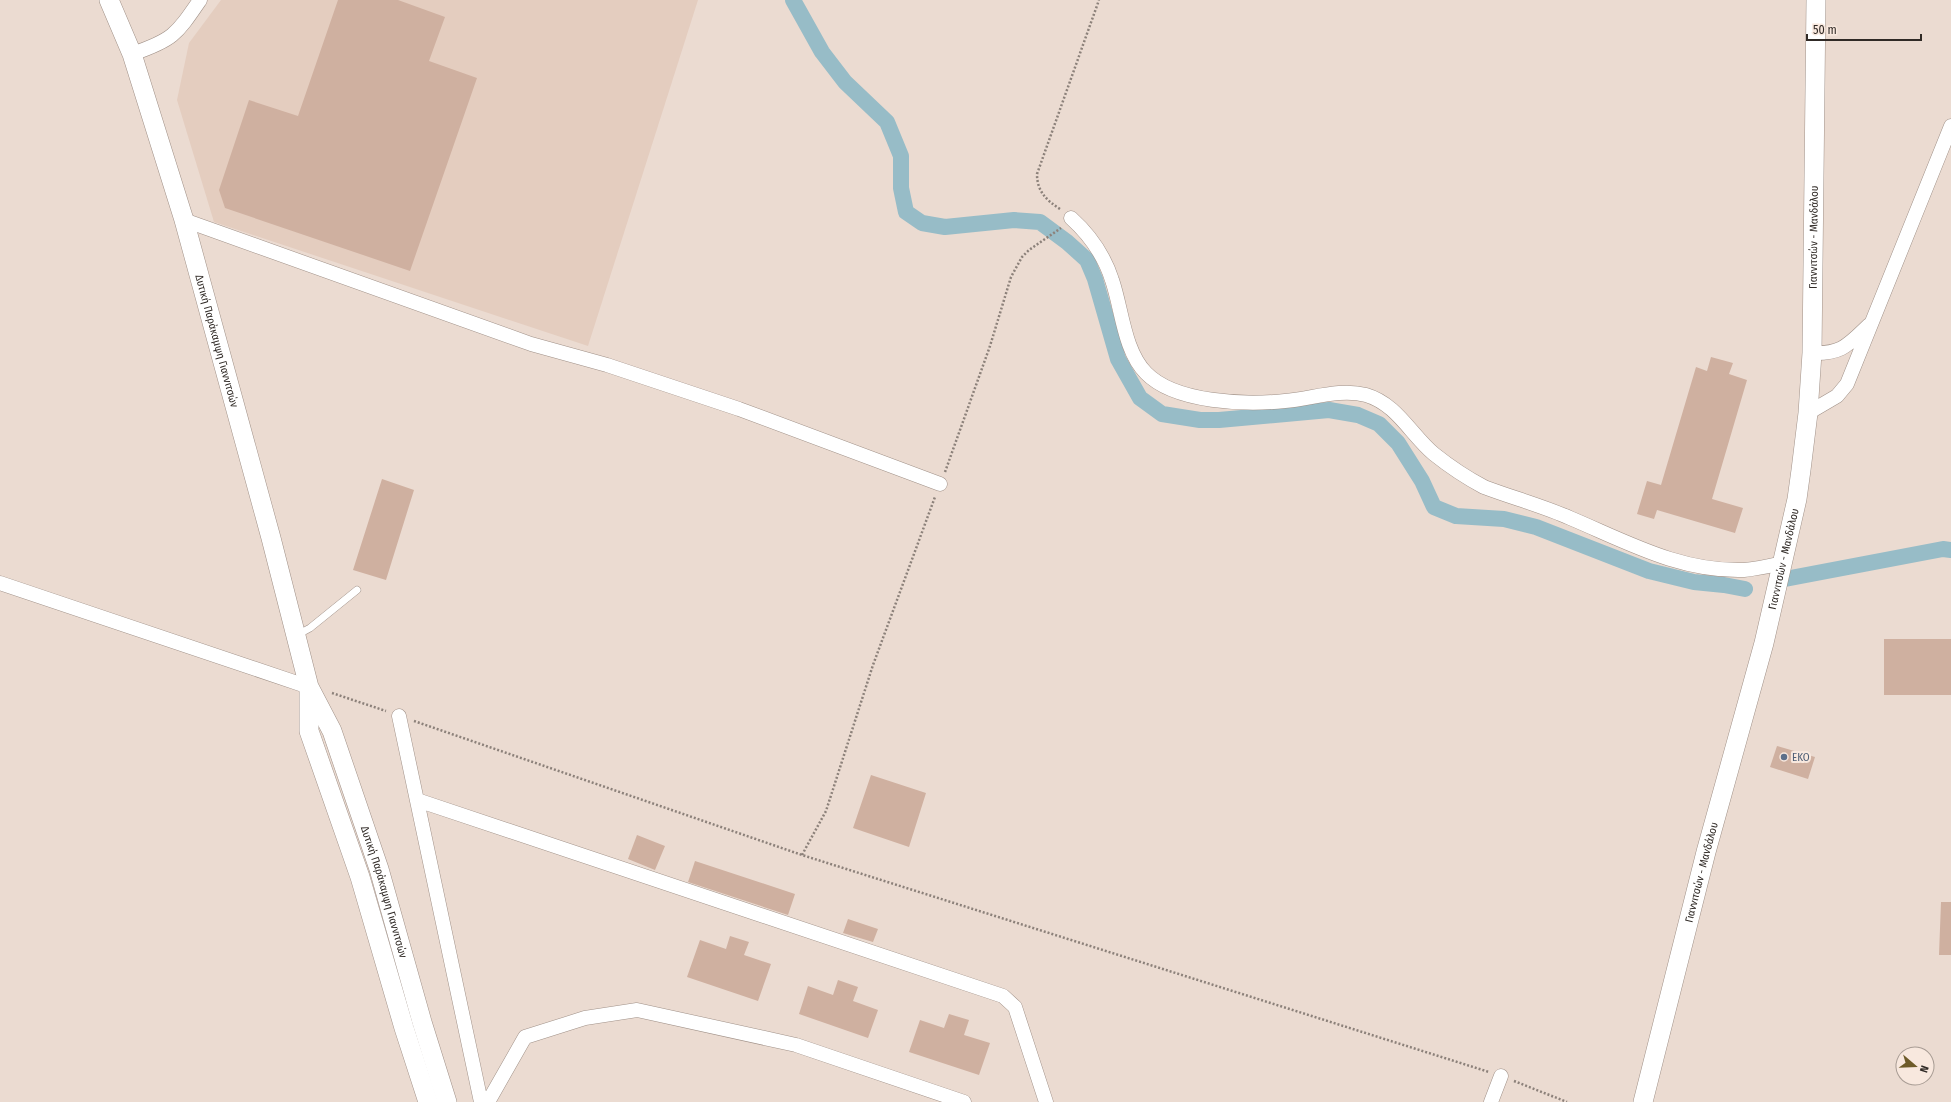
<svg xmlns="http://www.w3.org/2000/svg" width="1951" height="1102" viewBox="0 0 1951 1102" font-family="'Fira Sans Condensed',sans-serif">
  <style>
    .built { fill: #e4cdbf }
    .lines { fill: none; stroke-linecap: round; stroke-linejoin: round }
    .canal { stroke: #97bcc7; stroke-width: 16 }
    .building { fill: #cfb0a0 }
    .lane-casing { stroke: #a09188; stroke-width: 8 }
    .street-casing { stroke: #a09188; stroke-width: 15 }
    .secondary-casing { stroke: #a09188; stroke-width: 20 }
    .path { stroke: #8c817a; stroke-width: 2.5; stroke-dasharray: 2 2; stroke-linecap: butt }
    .lane { stroke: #fff; stroke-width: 7 }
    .street { stroke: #fff; stroke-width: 14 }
    .secondary { stroke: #fff; stroke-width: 19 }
    .service-dot { fill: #5c6f8a; stroke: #f8e8de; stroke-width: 1.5 }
    .labels { text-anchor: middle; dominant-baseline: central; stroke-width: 4; stroke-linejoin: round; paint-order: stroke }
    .street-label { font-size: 11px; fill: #302a26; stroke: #f8e8de }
    .service-label { font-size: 11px; fill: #4e5e75; stroke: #f8e8de; text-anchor: start }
  </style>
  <rect width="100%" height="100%" fill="#ebdbd1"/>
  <path class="built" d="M221,0H698L588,346L214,222L177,100L189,43Z"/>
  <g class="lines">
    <path class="canal" d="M793,0L822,52L845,82L887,122L901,156V188L906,212L922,223L945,227L1014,220L1040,222L1067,242L1087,260L1095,279L1118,359L1140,398L1162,414L1200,420H1219L1329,410L1358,415L1379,424L1398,443L1422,481L1434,507L1456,516L1504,519L1536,527L1649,571L1694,582L1724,585L1745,589
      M1785,579L1943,549L1951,550"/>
  </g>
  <path class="building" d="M338,0H398L445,17L429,61L477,78L410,271L225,208L219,190L249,100L298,116Z
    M1711,357L1733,363L1729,374L1747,380L1712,499L1743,508L1735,533L1657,510L1654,519L1637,514L1647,481L1661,485L1696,367L1707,371Z
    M382,479L414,490L386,580L353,570Z
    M1884,639H1951V695H1884Z
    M1777,746L1815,757L1808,779L1770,767Z
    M871,775L926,793L909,847L853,828Z
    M637,835L665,846L655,870L628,859Z
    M695,861L795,894L788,915L688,882Z
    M1941,902H1951V955H1939Z
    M848,919L878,929L873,942L843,933Z
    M730,936L749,942L744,955L771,964L758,1001L687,977L700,940L726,949Z
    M838,980L858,987L853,1001L878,1010L868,1038L799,1014L808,986L833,995Z
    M949,1014L969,1020L964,1035L990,1043L979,1075L909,1052L920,1020L944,1028Z"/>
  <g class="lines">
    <defs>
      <path id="lane" d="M297,635L310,628L357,590"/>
      <path id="street" d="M132,54C173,40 176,35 200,0
        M1071,218C1091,236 1104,255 1112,280C1122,309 1124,351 1146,373C1175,403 1246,405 1285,401C1311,399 1340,388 1366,395C1397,404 1411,435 1434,454C1449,466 1467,478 1484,487C1513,498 1543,506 1570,518C1627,542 1680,572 1744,570C1757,569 1770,566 1783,563
        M184,220L531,344L607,365L739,409L940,484
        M1812,353C1842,354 1848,345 1869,325
        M1808,413L1837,396L1847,384L1951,126
        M0,583L309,687
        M399,716L481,1102
        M417,800L1003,996L1015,1007L1046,1102
        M488,1102L525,1037L585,1018L637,1010L796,1045L964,1102
        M1491,1102L1501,1076"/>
      <g id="secondary">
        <path id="s1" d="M109,0L132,54L184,220L271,538L309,687L332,731L379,869L422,1022L447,1102"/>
        <path d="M309,690V731L360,877L404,1028L428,1102"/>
        <path id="s2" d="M1643,1102L1706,852L1764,643L1797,499L1801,470L1808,413L1812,353L1816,0"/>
      </g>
    </defs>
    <use href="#lane" class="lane-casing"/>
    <use href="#street" class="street-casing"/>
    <use href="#secondary" class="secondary-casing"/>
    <path class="path" d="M1060,209C1046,200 1037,191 1037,174L1099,0
      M945,472L990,346L1011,277L1022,257L1029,250L1061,228
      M332,693L386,711
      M414,721L802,855L1489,1072
      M802,855L826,811L873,665L935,497
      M1514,1081L1567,1102"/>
    <use href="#lane" class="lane"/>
    <use href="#street" class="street"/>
    <use href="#secondary" class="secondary"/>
  </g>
  <circle class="service-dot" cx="1784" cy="757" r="4"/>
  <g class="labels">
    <g class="street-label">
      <text stroke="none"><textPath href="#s2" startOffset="885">Γιαννιτσών - Μανδάλου</textPath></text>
      <text stroke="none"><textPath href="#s1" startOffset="358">Δυτική Παράκαμψη Γιαννιτσών</textPath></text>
      <text stroke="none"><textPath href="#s2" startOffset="561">Γιαννιτσών - Μανδάλου</textPath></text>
      <text stroke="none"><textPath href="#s2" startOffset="237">Γιαννιτσών - Μανδάλου</textPath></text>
      <text stroke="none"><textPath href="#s1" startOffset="935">Δυτική Παράκαμψη Γιαννιτσών</textPath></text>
    </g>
    <g class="service-label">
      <text x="1792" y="757">EKO</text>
    </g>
  </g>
  <g transform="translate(1915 1066) rotate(109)"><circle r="19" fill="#f8e8de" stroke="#a89c94"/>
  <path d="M0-3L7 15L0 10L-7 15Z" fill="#6e5b29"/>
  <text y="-6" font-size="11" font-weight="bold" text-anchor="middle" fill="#302a26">N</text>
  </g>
  <path d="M1807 34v6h114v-6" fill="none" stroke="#302a26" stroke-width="2"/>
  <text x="1813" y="34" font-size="12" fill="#302a26" stroke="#f8e8de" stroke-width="3" paint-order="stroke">50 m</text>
</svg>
